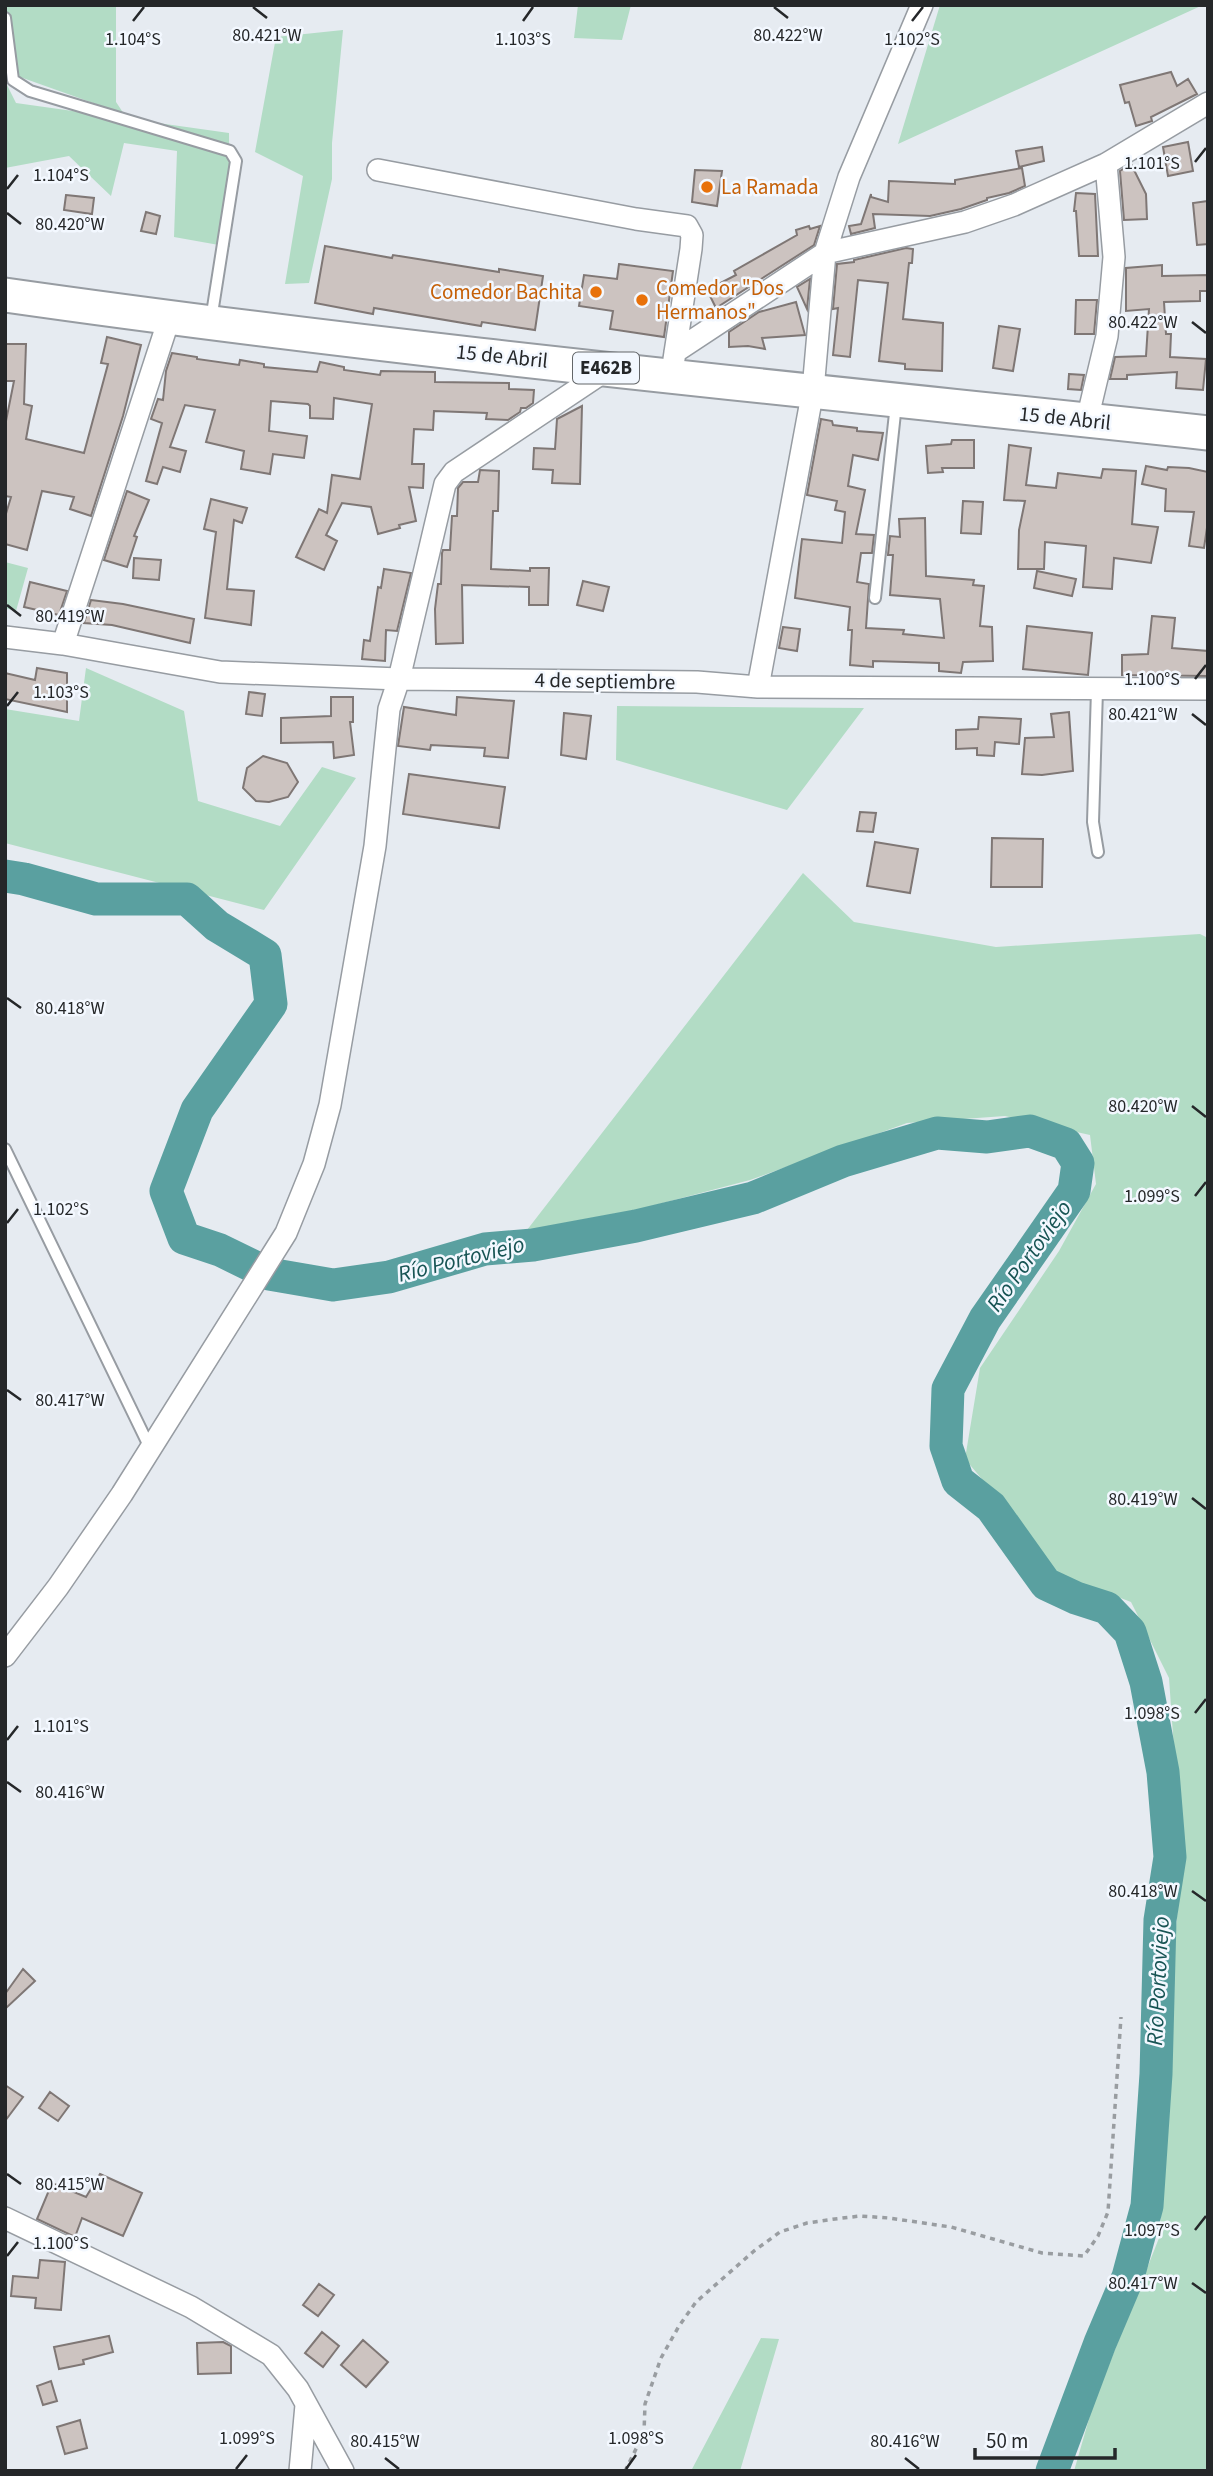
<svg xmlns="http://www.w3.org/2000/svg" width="1213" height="2476" viewBox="0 0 1213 2476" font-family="'Source Sans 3',sans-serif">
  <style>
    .green { fill: #b2dcc5 }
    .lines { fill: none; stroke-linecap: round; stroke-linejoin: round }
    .river { stroke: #5aa0a0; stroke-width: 33 }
    .building { fill: #ccc3c0; stroke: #7f7775; stroke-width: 2 }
    .service-casing { stroke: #979ca2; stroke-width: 14 }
    .minor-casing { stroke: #979ca2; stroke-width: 24 }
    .primary-casing { stroke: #979ca2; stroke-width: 37 }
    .path { stroke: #999da1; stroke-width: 3.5; stroke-dasharray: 5 5; stroke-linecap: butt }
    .service { stroke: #fff; stroke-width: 10 }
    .minor { stroke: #fff; stroke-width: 21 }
    .primary { stroke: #fff; stroke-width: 33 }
    .ticks { fill: none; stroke: #252729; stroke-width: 2.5 }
    .food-dot { fill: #e8710a; stroke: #f3f8ff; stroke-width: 2.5 }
    .labels { text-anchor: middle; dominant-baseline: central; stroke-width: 5; stroke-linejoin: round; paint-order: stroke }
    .shield { fill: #f3f8ff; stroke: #636669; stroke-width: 2 }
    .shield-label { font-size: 19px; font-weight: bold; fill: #252729 }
    .food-label { font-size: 21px; fill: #c56008; stroke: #f3f8ff; text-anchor: start }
    .street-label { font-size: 21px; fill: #252729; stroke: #f3f8ff }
    .water-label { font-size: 23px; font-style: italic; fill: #175454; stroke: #f3f8ff }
    .ticks-label { font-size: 18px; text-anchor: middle; fill: #252729; stroke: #f3f8ff; stroke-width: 5; stroke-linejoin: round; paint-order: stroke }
  </style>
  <rect width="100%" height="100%" fill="#e6ebf1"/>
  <path class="green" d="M5,5H116V102L124,114L6,72Z
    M578,5H631L622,40L574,38Z
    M940,5H1203L898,144Z
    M343,30L332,143V179L309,283L285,284L303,176L255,152L276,37Z
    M5,81L16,103L229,133L230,247L174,237L177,151L124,143L111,196L69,156L5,168Z
    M5,562L28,568L16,611L5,608Z
    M86,668L184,711L198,801L280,826L322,767L356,778L264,910L5,843V709L79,721Z
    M617,706L864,708L787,810L616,760Z
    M803,873L854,922L996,947L1200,934L1208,938V2471H1074L1093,2405L1159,2238L1169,2119L1171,1981L1182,1863L1169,1678L1131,1602L1058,1574L1019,1523L965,1459L980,1368L1059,1251L1096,1184L1090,1135L1005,1116L907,1123L750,1180L640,1209L527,1230Z
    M761,2338L779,2339L740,2471H691Z"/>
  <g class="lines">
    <path class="river" d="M5,876L24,879L96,899H187L217,926L265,955L271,1004L197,1110L166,1191L184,1238L220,1250L269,1274L333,1285L389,1277L485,1249L533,1245L636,1226L753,1198L843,1161L937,1133L987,1137L1030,1131L1066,1144L1078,1163L1074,1191L985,1319L948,1389L946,1446L958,1481L991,1507L1046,1584L1076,1598L1107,1608L1130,1632L1146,1682L1163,1772L1170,1857L1160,1920L1156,2074L1147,2206L1128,2277L1100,2343L1052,2471"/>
  </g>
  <path class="building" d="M1171,72L1177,86L1188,79L1197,94L1151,117L1152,121L1136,126L1129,102L1125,103L1120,85Z
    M1188,142L1193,171L1168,176L1163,147Z
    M1042,147L1044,161L1019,167L1016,151Z
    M1131,164L1146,194L1147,219L1124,220L1120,171Z
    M1022,168L1025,186L1009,193L987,198V200L961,209L930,216L873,214L875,228L851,234L849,226L861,224L871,194V197L888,202L889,181L955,184V180Z
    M695,170L722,171L717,206L692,202Z
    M1076,193L1095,194L1098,256H1079L1076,211H1074Z
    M66,195L94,198L92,214L64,210Z
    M1208,201V244L1197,245L1193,203Z
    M146,212L160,216L156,234L141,231Z
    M809,226L810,229L820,226L814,245L716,308L707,290L736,275L734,271L797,235L796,230Z
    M325,246L392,258L393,255L499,272V269L543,276L535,330L482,322L481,326L374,308L373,314L315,303Z
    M906,248L913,249L912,263H909L903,319L943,323L942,371L905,369V364L879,361L888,283L858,280L850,357L833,355L838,308L833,309L837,264L854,262V260Z
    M619,264L673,271L664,337L610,329L613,311L579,306L584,275L617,279Z
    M1162,265V276L1208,275V291H1200V301L1164,302L1166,334H1171L1170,357L1206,359L1203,390L1176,388L1177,372L1127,375V379H1110L1115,357L1146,356L1149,309L1126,311V268Z
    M810,279L807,309L797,287Z
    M1076,300H1097L1094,334H1075Z
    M796,302L805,335L762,338L765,349L748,346L729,347V332L759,312Z
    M999,326L1020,329L1013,371L993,368Z
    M107,337L141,345L123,416L91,516L70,509L74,497L42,491L27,550L5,544V517L11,497L5,496V426L14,381H5V344H26L24,404L32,406L26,439L84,453L108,364L101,363Z
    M172,353L197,357V359L239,365L240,360L264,364V367L317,372L320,362L344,367V370L380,375L381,371L435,372V382L509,383V389L534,390L533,403L526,408H521L520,412L508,420L486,419L487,413L434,411L433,430L414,429L412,464H424L423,488L409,487L416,521L399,525L400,528L378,534L371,507L342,503L326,535L337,541L324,570L296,557L319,509L327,513L332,475L360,479L372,404L334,398L333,419L310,418V406L308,404L271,401L269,431L307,436L304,458L273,454L270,474L241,469L244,451L206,442L215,410L185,405L170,447L186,451L180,472L163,467L157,484L146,481L162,423L151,419L158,399L163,400L166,371Z
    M1069,374L1084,375L1081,390L1068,389Z
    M582,406L580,484L552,483L553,470L533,469L534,448L555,449L557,419Z
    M821,419L832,421L833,425L857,428V431L883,433L878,460L853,455L848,486L865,490L856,534L874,535L872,553H861L857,582L869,584L866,628L904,630L903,634L944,638L940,599L890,595L893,555H888L890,536L900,537L899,519L925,518L926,576L974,580L973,585L984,586L980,626L992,627L993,661L963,662L961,673L939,671V663L873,661V667L850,665L852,630H848L850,607L795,598L802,539L842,543L845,512L835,510L837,501L807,495Z
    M952,440H974V468H942L943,472L928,473L926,446L951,444Z
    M1009,445L1031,448L1026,485L1056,488L1058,473L1101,478L1103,469L1136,471L1132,524L1158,527L1151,563L1114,558L1112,589L1083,587L1086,546L1045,542L1044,569H1018L1019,530L1025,501L1004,500Z
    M1146,466L1167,470L1168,467L1189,468L1208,472V521L1204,548L1189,546L1194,512L1165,511L1166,489L1142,484Z
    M480,470L499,471L498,511H493L491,569L530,571V568H549L548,605H529V587L462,585L463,643L436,644L435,609L438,584H441L442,553L443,550H450L452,516H457L458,488L463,482H478Z
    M127,491L149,500L134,536L137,537L127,567L104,560Z
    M211,499L247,508L242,523L234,520L227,589L254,591L251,625L205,618L216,532L204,529Z
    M963,501L983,502L981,534L961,533Z
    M134,558L161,560L159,580L133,578Z
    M384,569L411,573L397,631L386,630L385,661L362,659L364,640L370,641L378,587L381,588Z
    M1037,571L1076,579L1072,596L1034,588Z
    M583,581L609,587L603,611L577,605Z
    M30,582L67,591L59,615L24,607Z
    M91,600L123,604L194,619L190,643L112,625L84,623Z
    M1152,616L1175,618L1172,648L1208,651V676L1122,675V655L1148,654Z
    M1027,626L1092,633L1088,675L1023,669Z
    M783,627L800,629L797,651L779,648Z
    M37,668L67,673V712L5,699V673L35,680Z
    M249,692L265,694L262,716L246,714Z
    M331,697H353V722H350L354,755L334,758L333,742L281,743V718L331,716Z
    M457,697L514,701L508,758L484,756L485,748L431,745L430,750L398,746L404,707L456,715Z
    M1069,712L1073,771L1042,775L1022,774L1025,738L1054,737L1051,714Z
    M564,713L591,716L586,759L561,755Z
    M979,717L1021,719L1019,744L995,742L994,756L977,755V748L956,749V730L978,729Z
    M263,756L287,763L298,782L288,797L269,802L256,801L243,788L247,768Z
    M409,774L505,787L499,828L403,814Z
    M860,812L876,813L873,832L857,831Z
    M992,838L1043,839L1042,887H991Z
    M875,842L918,849L910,893L867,886Z
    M23,1969L35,1981L5,2009V1994Z
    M5,2085L23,2097L5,2121Z
    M50,2092L69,2106L58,2121L39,2108Z
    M100,2174L142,2193L123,2236L82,2218L75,2237L37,2219L52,2183L86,2197Z
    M40,2260L65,2262L61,2310L35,2308L36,2298L11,2296L13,2276L38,2278Z
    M319,2284L334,2295L318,2316L303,2305Z
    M322,2332L339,2346L323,2367L305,2353Z
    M109,2336L113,2352L83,2360L84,2364L59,2369L54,2347Z
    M363,2340L388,2362L366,2387L341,2365Z
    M223,2342L231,2346V2373L198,2374L197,2343Z
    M51,2381L57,2401L43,2405L37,2386Z
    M80,2420L87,2448L65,2454L57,2427Z"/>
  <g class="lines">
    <defs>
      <path id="service" d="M5,18L13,80L30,91L230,151L236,161L211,320
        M875,598L896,404
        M1097,690L1093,822L1098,852
        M5,1149L151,1450"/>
      <path id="minor" d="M378,170L636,219L687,226L692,235L691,249L674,359
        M675,352L825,253L965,222L1014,205L1106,164L1208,103
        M1087,420L1107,336L1114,257L1106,164
        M5,637L63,644L220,672L399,679L697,682L758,687L1208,689
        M63,644L169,319
        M758,687L813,390L825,253L849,177L922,5
        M5,1656L58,1587L122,1494L286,1233L314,1164L330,1105L375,846L389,709L399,679L445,484L454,472L608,369
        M5,2218L191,2307L271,2355L298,2389L343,2471
        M300,2471L306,2405"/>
      <path id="primary" d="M5,295C405,352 807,390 1208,433"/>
    </defs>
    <use href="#service" class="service-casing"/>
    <use href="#minor" class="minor-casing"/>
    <use href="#primary" class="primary-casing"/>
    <path class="path" d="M625,2471L644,2433L645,2404L661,2358L679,2326L696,2302L754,2251L780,2232L807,2223L835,2219L860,2216L889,2218L951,2227L1042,2253L1084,2256L1098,2236L1108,2212L1121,2017"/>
    <use href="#service" class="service"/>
    <use href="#minor" class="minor"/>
    <use href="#primary" class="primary"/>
  </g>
  <path class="ticks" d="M253,7L267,18M774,7L788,18M133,21L144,7M523,21L533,7M912,21L923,7M1195,162L1206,148M7,189L18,175M7,213L21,224M1192,322L1206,333M7,605L21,616M1195,679L1206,665M7,706L18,692M1192,714L1206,725M7,998L21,1008M1192,1106L1206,1117M1195,1196L1206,1182M7,1223L18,1209M7,1390L21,1400M1192,1498L1206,1509M1195,1713L1206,1699M7,1740L18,1726M7,1782L21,1792M1192,1891L1206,1901M7,2174L21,2184M1195,2230L1206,2216M7,2256L18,2242M1192,2283L1206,2293M385,2458L399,2469M905,2458L919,2469M236,2469L247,2455M626,2469L636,2455"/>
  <g class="food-dot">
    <circle cx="707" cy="187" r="7"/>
    <circle cx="596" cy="292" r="7"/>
    <circle cx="642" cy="300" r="7"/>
  </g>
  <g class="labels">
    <rect class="shield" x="573" y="352.5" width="66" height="31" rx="5"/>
    <g class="shield-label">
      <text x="606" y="368">E462B</text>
    </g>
    <g class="food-label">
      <text x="721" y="187">La Ramada</text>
      <text x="656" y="288">Comedor "Dos<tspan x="656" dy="24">Hermanos"</tspan></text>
      <text x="582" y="292" text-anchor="end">Comedor Bachita</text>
    </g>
    <g class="street-label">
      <text transform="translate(502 356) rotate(6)">15 de Abril</text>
      <text transform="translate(1065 418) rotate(6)">15 de Abril</text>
      <text transform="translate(605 681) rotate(1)">4 de septiembre</text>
    </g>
    <g class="water-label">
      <text transform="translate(1029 1256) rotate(-55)">Río Portoviejo</text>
      <text transform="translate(461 1259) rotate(-14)">Río Portoviejo</text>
      <text transform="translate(1158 1981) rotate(-87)">Río Portoviejo</text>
    </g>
  </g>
  <g class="ticks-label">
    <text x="267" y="41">80.421°W</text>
    <text x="788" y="41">80.422°W</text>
    <text x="133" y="45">1.104°S</text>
    <text x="523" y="45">1.103°S</text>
    <text x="912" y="45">1.102°S</text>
    <text x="1152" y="169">1.101°S</text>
    <text x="61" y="181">1.104°S</text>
    <text x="70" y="230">80.420°W</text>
    <text x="1143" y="328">80.422°W</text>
    <text x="70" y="622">80.419°W</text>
    <text x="1152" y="685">1.100°S</text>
    <text x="61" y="698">1.103°S</text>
    <text x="1143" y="720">80.421°W</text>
    <text x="70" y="1014">80.418°W</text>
    <text x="1143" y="1112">80.420°W</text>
    <text x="1152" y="1202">1.099°S</text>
    <text x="61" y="1215">1.102°S</text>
    <text x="70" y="1406">80.417°W</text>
    <text x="1143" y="1505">80.419°W</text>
    <text x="1152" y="1719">1.098°S</text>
    <text x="61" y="1732">1.101°S</text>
    <text x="70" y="1798">80.416°W</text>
    <text x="1143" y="1897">80.418°W</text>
    <text x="70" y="2190">80.415°W</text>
    <text x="1152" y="2236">1.097°S</text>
    <text x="61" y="2249">1.100°S</text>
    <text x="1143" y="2289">80.417°W</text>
    <text x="247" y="2444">1.099°S</text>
    <text x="636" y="2444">1.098°S</text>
    <text x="385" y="2447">80.415°W</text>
    <text x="905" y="2447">80.416°W</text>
  </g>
  <rect width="1213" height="2476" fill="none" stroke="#252729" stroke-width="14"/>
  <path d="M975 2448v10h140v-10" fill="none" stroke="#252729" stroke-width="3.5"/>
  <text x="986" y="2448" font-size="21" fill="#252729" stroke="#f3f8ff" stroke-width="5" paint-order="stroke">50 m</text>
</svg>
